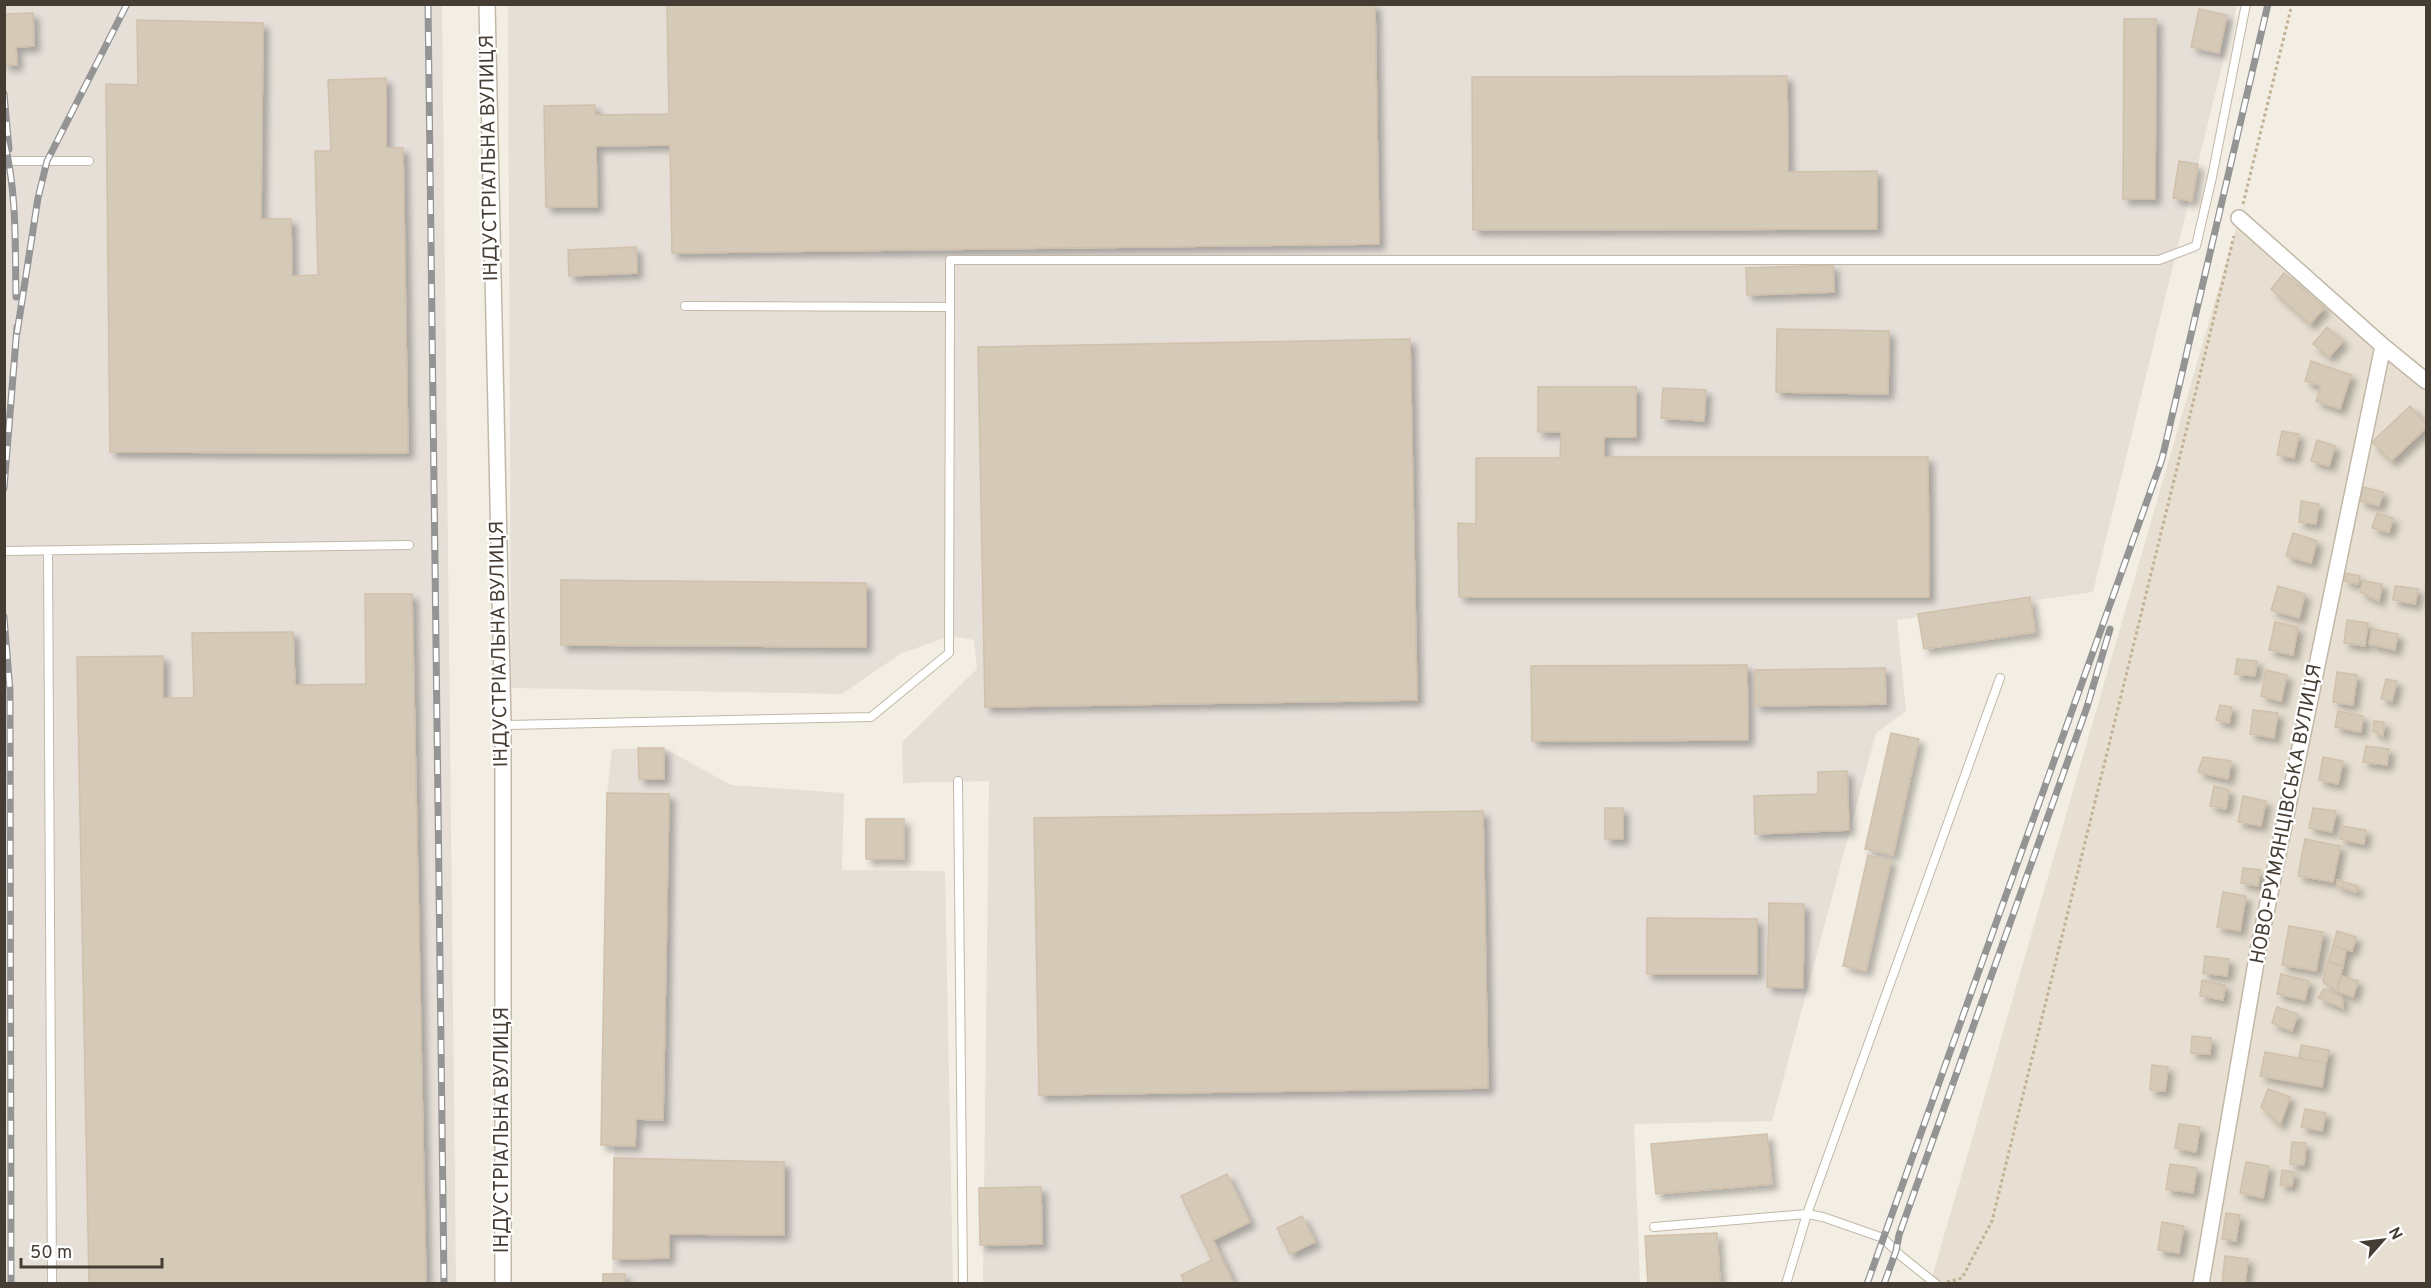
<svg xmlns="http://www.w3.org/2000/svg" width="2431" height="1288" viewBox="0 0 2431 1288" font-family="Overpass,sans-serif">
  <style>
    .residential { fill: #e7dfd1 }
    .industrial { fill: #e5dfd8 }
    .building { fill: #d5c9b8; stroke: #d1c0ab; stroke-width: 1.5; filter: url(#shadow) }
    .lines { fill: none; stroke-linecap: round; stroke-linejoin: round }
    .service-casing { stroke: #c2b8a8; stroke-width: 10 }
    .minor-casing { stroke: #c2b8a8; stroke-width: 18 }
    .path { stroke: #c2b195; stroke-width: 3; stroke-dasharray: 3 3; stroke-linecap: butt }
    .service { stroke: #fff; stroke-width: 8 }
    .minor { stroke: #fff; stroke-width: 15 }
    .rail-casing { stroke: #949494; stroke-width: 7 }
    .rail { stroke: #fff; stroke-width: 4.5; stroke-dasharray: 14; stroke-linecap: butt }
    .labels { text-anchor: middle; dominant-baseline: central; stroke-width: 4.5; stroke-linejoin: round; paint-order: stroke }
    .street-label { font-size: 20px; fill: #453d33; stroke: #fff }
  </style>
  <defs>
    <filter id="shadow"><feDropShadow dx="5.5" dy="5.5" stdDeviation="3" flood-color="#0004"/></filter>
  </defs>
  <rect width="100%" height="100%" fill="#f3eee3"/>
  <path class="residential" d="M2239,218L2426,381V1283L1930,1284Z"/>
  <path class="industrial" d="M5,5H442L456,1283L5,1284Z
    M508,5H2237L2093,592L1897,620L1906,711L1876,733L1772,1121L1634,1124L1640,1284L983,1283L989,781L903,783L902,742L977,669L974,640L950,636L900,654L842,694L511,688Z
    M664,748L731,785L844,793L842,870L945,871L953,1283H603L612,1274L613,1259L614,1146L601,1145L607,793L612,749Z"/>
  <path class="building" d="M667,4H1375L1379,244L672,253L670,145L596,146L597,207H546L544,106L595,105V115L669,114Z
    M2199,9L2227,15L2219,53L2191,47Z
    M33,13L34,46L16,47L17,65H4V14Z
    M2124,19H2156L2155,199H2123Z
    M137,20L263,23L261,219H291L292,276L318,275L315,151H331L328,80L386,78V148H403L408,453L110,452L106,84L138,85Z
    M1787,76L1788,172L1877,171V229L1473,230L1472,77Z
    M2179,161L2198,164L2192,201L2173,198Z
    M636,247L637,273L569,276L568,250Z
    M1833,265L1834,292L1747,295L1746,268Z
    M2284,273L2324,308L2310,324L2271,289Z
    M2327,327L2343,341L2329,357L2313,344Z
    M1777,329L1889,331L1888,394L1776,392Z
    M1410,339L1417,700L985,707L978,347Z
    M2311,361L2351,375L2340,409L2316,401L2321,386L2305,381Z
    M1538,387H1636V437H1604V457H1928L1929,597H1459L1458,523L1476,524V458H1560L1561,432H1538Z
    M1663,388L1706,390L1704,421L1661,418Z
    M2410,406L2426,424V428L2391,461L2372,442Z
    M2282,431L2299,434L2294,458L2277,455Z
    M2317,440L2335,446L2329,466L2311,461Z
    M2363,487L2383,492L2379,506L2360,501Z
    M2301,501L2319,504L2316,524L2299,522Z
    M2377,513L2393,518L2389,532L2372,528Z
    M2293,533L2317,541L2311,563L2286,556Z
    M2346,573L2360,576L2358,584L2344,581Z
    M561,580L866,583V647L561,645Z
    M2363,581L2382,584L2379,601L2360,592Z
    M2278,586L2305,594L2299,618L2271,610Z
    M2395,586L2418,589L2415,604L2393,600Z
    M365,594H412L426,1284H89L77,657L163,656V698H194L192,633L293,632L295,685L366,684Z
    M2030,597L2035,632L1924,649L1918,614Z
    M2347,620L2368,623L2365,646L2344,643Z
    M2275,622L2298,627L2293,655L2269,650Z
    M2372,629L2398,634L2395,650L2369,644Z
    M2237,659L2257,661L2255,676L2235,674Z
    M1747,665L1748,740L1532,741L1531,666Z
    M1885,668L1886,704L1755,706V670Z
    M2266,670L2287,675L2281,701L2261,696Z
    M2337,672L2357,675L2353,705L2333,702Z
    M2386,679L2397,681L2392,701L2381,699Z
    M2220,705L2232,707L2229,723L2216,720Z
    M2253,710L2278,713L2274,738L2250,734Z
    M2338,711L2363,716L2361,732L2335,727Z
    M2374,721L2384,722L2383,736L2373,731Z
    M1891,733L1919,739L1893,855L1865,849Z
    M2366,746L2389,749L2387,765L2363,762Z
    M638,748H664V779H639Z
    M2203,757L2231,761L2228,779L2198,772Z
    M2323,757L2343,761L2338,784L2319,780Z
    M1847,771L1849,830L1755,834L1754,796L1818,794V772Z
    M2214,786L2229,790L2226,809L2210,806Z
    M607,793L669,794L663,1120L636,1119L635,1146L601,1145Z
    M2243,796L2266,801L2261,826L2238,822Z
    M1605,808H1623V839H1605Z
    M2313,808L2336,811L2332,832L2309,828Z
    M1483,811L1488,1088L1039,1095L1034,818Z
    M866,819H904V859H866Z
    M2342,826L2366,830L2364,844L2340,839Z
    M2305,839L2340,846L2333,882L2298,876Z
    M1868,855L1891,860L1866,971L1843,966Z
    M2243,868L2260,870L2258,886L2241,883Z
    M2337,880L2358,886L2356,892L2337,886Z
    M2223,892L2246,896L2240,931L2217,927Z
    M1769,903L1804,904L1803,988L1767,987Z
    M1647,918L1757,919V974H1647Z
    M2289,926L2323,932L2316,971L2282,965Z
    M2337,931L2356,937L2352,951L2333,946Z
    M2333,946L2346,950L2343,966L2328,962Z
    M2205,956L2229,959L2227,976L2203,973Z
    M2328,962L2343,966L2337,991L2323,982Z
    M2281,974L2309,981L2305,1000L2277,994Z
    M2342,976L2358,981L2353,997L2337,991Z
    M2202,980L2225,985L2223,1000L2200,996Z
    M2324,989L2342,997L2343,1008L2318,998Z
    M2277,1007L2298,1014L2292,1031L2272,1023Z
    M2192,1036L2211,1038L2210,1054L2191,1053Z
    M2301,1045L2329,1050L2326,1063L2299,1058Z
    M2265,1052L2326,1063L2322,1087L2260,1076Z
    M2152,1065L2168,1067L2165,1091L2150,1090Z
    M2268,1089L2290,1097L2280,1125L2261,1107Z
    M2305,1109L2326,1113L2322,1131L2301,1127Z
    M2179,1124L2200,1127L2196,1152L2175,1148Z
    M1767,1134L1772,1184L1656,1194L1651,1144Z
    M2292,1142L2306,1143L2304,1165L2290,1164Z
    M614,1158L784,1162V1235L669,1234V1258L613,1259Z
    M2246,1162L2269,1166L2263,1198L2240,1193Z
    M2170,1164L2197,1168L2193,1193L2166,1189Z
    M2282,1170L2294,1172L2292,1186L2280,1185Z
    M1227,1174L1250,1222L1213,1240L1234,1284H1185L1181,1275L1212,1260L1181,1196Z
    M1031,1187H1041L1042,1244L980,1245L979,1188Z
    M2226,1213L2240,1215L2236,1241L2222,1239Z
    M1302,1216L1315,1242L1290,1254L1277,1228Z
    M2162,1222L2184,1226L2179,1253L2158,1250Z
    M1717,1233L1720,1284H1648L1645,1236Z
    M2225,1256L2248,1259L2245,1284H2222Z
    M603,1274H625L624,1284H603Z"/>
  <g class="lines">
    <defs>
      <path id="service" d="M4,161H89
        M685,306L950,307V260H2159L2196,246L2212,177L2246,4
        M4,551L409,545
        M48,551L52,1284
        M503,725L871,717L949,653L950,307
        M958,781L963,1284
        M1654,1227L1807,1214L1786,1284
        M1936,1284L1901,1256L1883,1238L1823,1217L1807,1214L2000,678"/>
      <path id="minor" d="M487,4L503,725V1284
        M2239,218L2383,346L2426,381
        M2201,1284L2258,951L2383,346"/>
    </defs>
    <use href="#service" class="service-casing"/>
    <use href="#minor" class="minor-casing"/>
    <path class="path" d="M2243,204L2292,4
      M1947,1282L1962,1278L1992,1221L2234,236"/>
    <use href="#service" class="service"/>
    <use href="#minor" class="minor"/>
    <defs>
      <path id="rail" d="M428,4L444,1284
        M4,94L9,149
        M4,141C17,191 15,245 16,297
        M17,333L38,198L47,161L127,4
        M4,488L17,327
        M4,617L10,691L11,1284
        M1867,1284L2162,459L2268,4
        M1884,1284L1896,1251L1899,1235L2087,707L2110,629"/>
    </defs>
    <use href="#rail" class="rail-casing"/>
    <use href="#rail" class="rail"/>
  </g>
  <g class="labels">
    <g class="street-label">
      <text transform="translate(490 158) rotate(-91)">ІНДУСТРІАЛЬНА ВУЛИЦЯ</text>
      <text transform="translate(500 644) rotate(-91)">ІНДУСТРІАЛЬНА ВУЛИЦЯ</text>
      <text transform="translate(2287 814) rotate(-79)">НОВО-РУМЯНЦІВСЬКА ВУЛИЦЯ</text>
      <text transform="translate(503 1130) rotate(-90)">ІНДУСТРІАЛЬНА ВУЛИЦЯ</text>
    </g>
  </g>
  <rect width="2431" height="1288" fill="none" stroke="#453d33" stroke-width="12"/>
  <g transform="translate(2383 1240) rotate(62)" stroke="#ffffff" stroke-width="4.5" paint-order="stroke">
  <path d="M0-4.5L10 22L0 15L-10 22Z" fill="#453d33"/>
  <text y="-9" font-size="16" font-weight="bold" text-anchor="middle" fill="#453d33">N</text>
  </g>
  <path d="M21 1258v9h141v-9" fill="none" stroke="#453d33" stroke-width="3"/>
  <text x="30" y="1258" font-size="18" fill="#453d33" stroke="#ffffff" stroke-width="4.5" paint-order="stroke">50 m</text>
</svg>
